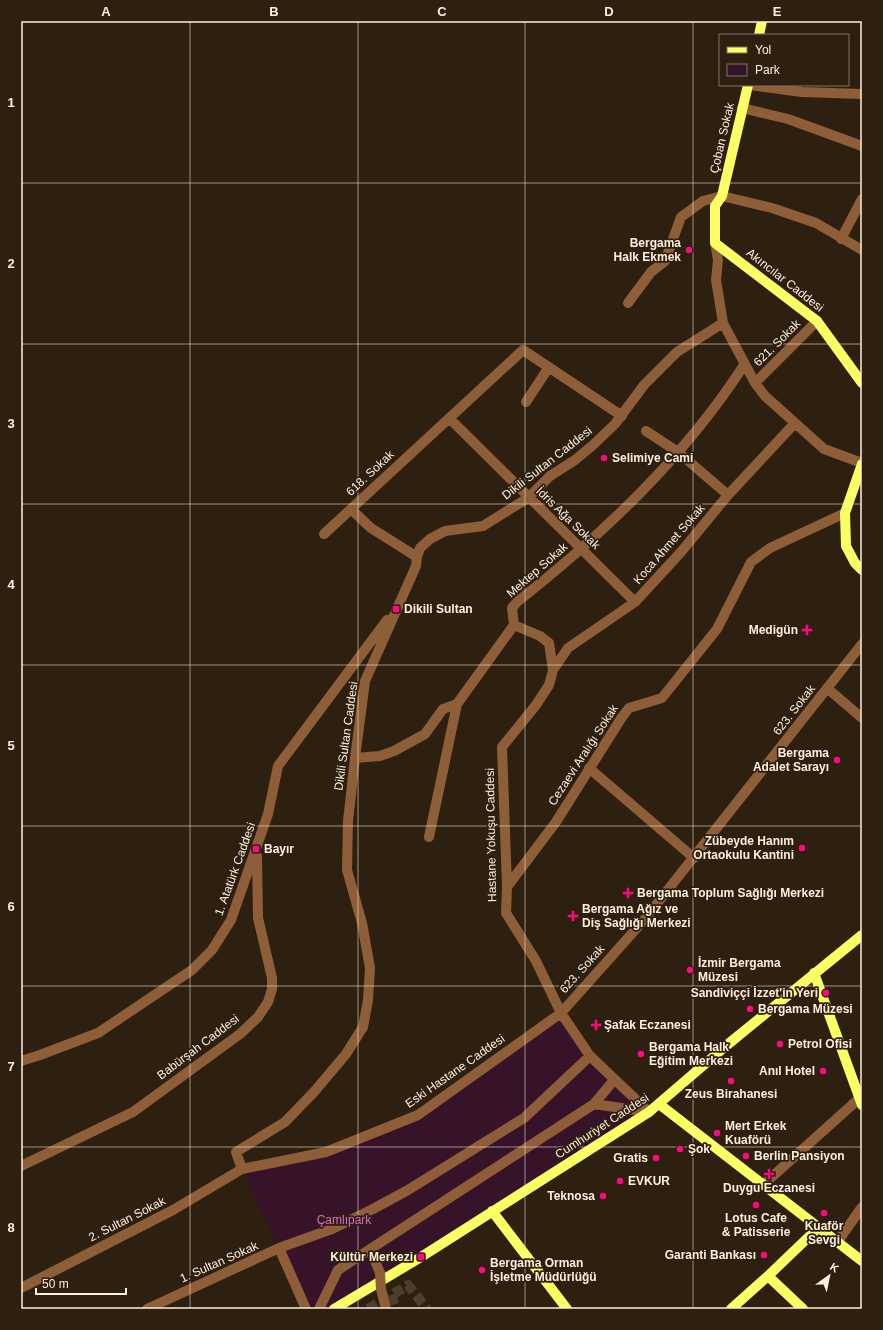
<svg xmlns="http://www.w3.org/2000/svg" width="883" height="1330" viewBox="0 0 883 1330" font-family="Helvetica,sans-serif">
  <style>
    .green { fill: #37132a }
    .lines { fill: none; stroke-linecap: round; stroke-linejoin: round }
    .minor-tunnel { stroke: #4c3f2f; stroke-width: 10; stroke-dasharray: 10 5; stroke-linecap: butt }
    .minor { stroke: #8e5e39; stroke-width: 10 }
    .major { stroke: #fcff63; stroke-width: 10 }
    .minor-bridge { stroke: #8e5e39; stroke-width: 10 }
    .grid { fill: none; stroke: #ffeedc; stroke-width: 1; stroke-opacity: 0.55 }
    .poi-dot { fill: #ff0885; stroke: #2d2010; stroke-width: 1.5 }
    .labels { text-anchor: middle; dominant-baseline: central; stroke-width: 3.5; stroke-linejoin: round; paint-order: stroke }
    .street-label { font-size: 12px; fill: #ffeedc; stroke: #2d2010 }
    .poi-label { font-size: 12px; font-weight: bold; fill: #ffeedc; stroke: #2d2010; text-anchor: start }
    .park-label { font-size: 12px; fill: #e661d3; stroke: #2d2010 }
    .neatline { fill: none; stroke: #ffeedc; stroke-width: 1.5 }
    .grid-label { font-size: 13px; text-anchor: middle; font-weight: bold; fill: #ffeedc }
  </style>
  <rect width="100%" height="100%" fill="#2d2010"/>
  <path class="green" d="M561,1013L590,1056L649,1112L334,1309H306L242,1169L326,1152L418,1115Z"/>
  <g class="lines">
    <path class="minor-tunnel" d="M391,1295L396,1309
      M368,1309L408,1285L427,1309"/>
    <path class="minor" d="M750,85L802,92L862,94
      M742,108L788,119L862,146
      M841,239L862,199
      M715,243L718,260L716,280L723,323L755,383L765,396L824,449L862,463
      M628,303L651,272L665,261L681,217L703,201L722,196L772,208L816,223L862,250
      M755,383L817,321
      M526,402L549,367
      M449,418L635,602
      M646,431L678,452L728,495
      M324,534L351,509
      M417,557L371,528L351,509L523,350L622,416
      M514,625L540,636L549,643L553,670
      M827,688L862,718
      M355,758L380,756L394,751L425,734L443,709L457,704
      M589,768L694,858
      M429,837L457,704L514,625L512,608L517,602C603,534 684,458 744,365
      M507,887L556,822L622,717L629,708L662,698L717,629L751,562L770,548L845,513
      M21,1061L40,1055L98,1033L192,970L212,950L231,920L268,814L278,766L387,620
      M594,1104L614,1080
      M649,1112L590,1056L561,1013L536,961L506,913L507,887L502,747L536,705L549,685L553,670L568,648L635,602L681,552L728,495L795,423
      M21,1166L133,1112L240,1034L258,1017L268,1002L272,989V978L258,918L257,856
      M242,1169L236,1152L285,1122L314,1092L346,1054L363,1027L368,1000L370,968L362,923L347,870L348,821L355,758L365,681L416,566L417,557L420,548L430,539L445,531L483,526L528,498L550,476L575,460L593,445L615,424L644,385L677,352L723,323
      M764,1184L862,1096
      M838,1241L862,1207
      M279,1248L306,1309
      M370,1249L380,1273
      M21,1288L173,1210L242,1169L326,1152L418,1115L561,1013L644,920L862,644
      M147,1309L279,1248L332,1229L373,1209L408,1190L524,1118L590,1056
      M319,1309L338,1270L594,1104L649,1112"/>
    <path class="major" d="M759,35L762,21
      M748,85L722,196L715,206V243L817,321L862,383
      M862,464L845,513L846,546L855,563L862,570
      M814,973L862,1105
      M659,1104L862,1261
      M492,1211L567,1309
      M768,1276L803,1309
      M334,1309L421,1257L649,1112L727,1045L862,935
      M731,1309L768,1276L819,1227"/>
    <path class="minor-bridge" d="M380,1273L381,1289L386,1309"/>
  </g>
  <path class="grid" d="M190,21V1309M358,21V1309M525,21V1309M693,21V1309M21,183H862M21,344H862M21,504H862M21,665H862M21,826H862M21,986H862M21,1147H862"/>
  <g class="poi-dot">
    <circle cx="689" cy="250" r="4"/>
    <circle cx="604" cy="458" r="4"/>
    <rect x="392" y="605" width="8" height="8" rx="2"/>
    <path d="M805 624h4v4h4v4h-4v4h-4v-4h-4v-4h4z"/>
    <circle cx="837" cy="760" r="4"/>
    <circle cx="802" cy="848" r="4"/>
    <rect x="252" y="845" width="8" height="8" rx="2"/>
    <path d="M626 887h4v4h4v4h-4v4h-4v-4h-4v-4h4z"/>
    <path d="M571 910h4v4h4v4h-4v4h-4v-4h-4v-4h4z"/>
    <circle cx="690" cy="970" r="4"/>
    <circle cx="826" cy="993" r="4"/>
    <circle cx="750" cy="1009" r="4"/>
    <path d="M594 1019h4v4h4v4h-4v4h-4v-4h-4v-4h4z"/>
    <circle cx="780" cy="1044" r="4"/>
    <circle cx="641" cy="1054" r="4"/>
    <circle cx="823" cy="1071" r="4"/>
    <circle cx="731" cy="1081" r="4"/>
    <circle cx="717" cy="1133" r="4"/>
    <circle cx="680" cy="1149" r="4"/>
    <circle cx="746" cy="1156" r="4"/>
    <circle cx="656" cy="1158" r="4"/>
    <path d="M767 1168h4v4h4v4h-4v4h-4v-4h-4v-4h4z"/>
    <circle cx="620" cy="1181" r="4"/>
    <circle cx="603" cy="1196" r="4"/>
    <circle cx="756" cy="1205" r="4"/>
    <circle cx="824" cy="1213" r="4"/>
    <circle cx="764" cy="1255" r="4"/>
    <rect x="417" y="1253" width="8" height="8" rx="2"/>
    <circle cx="482" cy="1270" r="4"/>
  </g>
  <g class="labels">
    <g class="street-label">
      <text transform="translate(722 138) rotate(-77)">Çoban Sokak</text>
      <text transform="translate(785 280) rotate(38)">Akıncılar Caddesi</text>
      <text transform="translate(777 343) rotate(-45)">621. Sokak</text>
      <text transform="translate(547 463) rotate(-38)">Dikili Sultan Caddesi</text>
      <text transform="translate(370 473) rotate(-43)">618. Sokak</text>
      <text transform="translate(568 518) rotate(44)">İdris Ağa Sokak</text>
      <text transform="translate(669 544) rotate(-49)">Koca Ahmet Sokak</text>
      <text transform="translate(537 570) rotate(-41)">Mektep Sokak</text>
      <text transform="translate(794 710) rotate(-52)">623. Sokak</text>
      <text transform="translate(346 736) rotate(-82)">Dikili Sultan Caddesi</text>
      <text transform="translate(583 755) rotate(-57)">Cezaevi Aralığı Sokak</text>
      <text transform="translate(491 835) rotate(-91)">Hastane Yokuşu Caddesi</text>
      <text transform="translate(235 869) rotate(-70)">1. Atatürk Caddesi</text>
      <text transform="translate(582 969) rotate(-48)">623. Sokak</text>
      <text transform="translate(198 1047) rotate(-37)">Babürşah Caddesi</text>
      <text transform="translate(455 1071) rotate(-35)">Eski Hastane Caddesi</text>
      <text transform="translate(602 1126) rotate(-33)">Cumhuriyet Caddesi</text>
      <text transform="translate(127 1219) rotate(-27)">2. Sultan Sokak</text>
      <text transform="translate(219 1262) rotate(-24)">1. Sultan Sokak</text>
    </g>
    <g class="poi-label">
      <text x="681" y="243" text-anchor="end">Bergama<tspan x="681" dy="14">Halk Ekmek</tspan></text>
      <text x="612" y="458">Selimiye Cami</text>
      <text x="404" y="609">Dikili Sultan</text>
      <text x="798" y="630" text-anchor="end">Medigün</text>
      <text x="829" y="753" text-anchor="end">Bergama<tspan x="829" dy="14">Adalet Sarayı</tspan></text>
      <text x="794" y="841" text-anchor="end">Zübeyde Hanım<tspan x="794" dy="14">Ortaokulu Kantini</tspan></text>
      <text x="264" y="849">Bayır</text>
      <text x="637" y="893">Bergama Toplum Sağlığı Merkezi</text>
      <text x="582" y="909">Bergama Ağız ve<tspan x="582" dy="14">Diş Sağlığı Merkezi</tspan></text>
      <text x="698" y="963">İzmir Bergama<tspan x="698" dy="14">Müzesi</tspan></text>
      <text x="818" y="993" text-anchor="end">Sandiviççi İzzet'in Yeri</text>
      <text x="758" y="1009">Bergama Müzesi</text>
      <text x="604" y="1025">Şafak Eczanesi</text>
      <text x="788" y="1044">Petrol Ofisi</text>
      <text x="649" y="1047">Bergama Halk<tspan x="649" dy="14">Eğitim Merkezi</tspan></text>
      <text x="815" y="1071" text-anchor="end">Anıl Hotel</text>
      <text x="731" y="1094" text-anchor="middle">Zeus Birahanesi</text>
      <text x="725" y="1126">Mert Erkek<tspan x="725" dy="14">Kuaförü</tspan></text>
      <text x="688" y="1149">Şok</text>
      <text x="754" y="1156">Berlin Pansiyon</text>
      <text x="648" y="1158" text-anchor="end">Gratis</text>
      <text x="628" y="1181">EVKUR</text>
      <text x="769" y="1188" text-anchor="middle">Duygu Eczanesi</text>
      <text x="595" y="1196" text-anchor="end">Teknosa</text>
      <text x="756" y="1218" text-anchor="middle">Lotus Cafe<tspan x="756" dy="14">&amp; Patisserie</tspan></text>
      <text x="824" y="1226" text-anchor="middle">Kuaför<tspan x="824" dy="14">Sevgi</tspan></text>
      <text x="756" y="1255" text-anchor="end">Garanti Bankası</text>
      <text x="413" y="1257" text-anchor="end">Kültür Merkezi</text>
      <text x="490" y="1263">Bergama Orman<tspan x="490" dy="14">İşletme Müdürlüğü</tspan></text>
    </g>
    <g class="park-label">
      <text x="344" y="1220">Çamlıpark</text>
    </g>
  </g>
  <rect width="883" height="1330" fill="none" stroke="#2d2010" stroke-width="44"/>
  <rect x="719" y="34" width="130" height="52" fill="#2d2010" stroke="#817262"/>
  <rect x="727" y="47" width="20" height="6" fill="#fcff63" stroke="#817262"/>
  <text x="755" y="54" font-size="12" fill="#ffeedc">Yol</text>
  <rect x="727" y="64" width="20" height="12" fill="#37132a" stroke="#817262"/>
  <text x="755" y="74" font-size="12" fill="#ffeedc">Park</text>
  <g transform="translate(829 1276) rotate(33)" stroke="#2d2010" stroke-width="3" paint-order="stroke">
  <path d="M0-3L7 15L0 10L-7 15Z" fill="#ffeedc"/>
  <text y="-6" font-size="11" font-weight="bold" text-anchor="middle" fill="#ffeedc">K</text>
  </g>
  <path d="M36 1288v6h90v-6" fill="none" stroke="#ffeedc" stroke-width="2"/>
  <text x="42" y="1288" font-size="12" fill="#ffeedc" stroke="#2d2010" stroke-width="3" paint-order="stroke">50 m</text>
  <rect x="22" y="22" width="839" height="1286" class="neatline"/>
  <g class="grid-label">
    <text x="106" y="16">A</text>
    <text x="274" y="16">B</text>
    <text x="442" y="16">C</text>
    <text x="609" y="16">D</text>
    <text x="777" y="16">E</text>
    <text x="11" y="107">1</text>
    <text x="11" y="268">2</text>
    <text x="11" y="428">3</text>
    <text x="11" y="589">4</text>
    <text x="11" y="750">5</text>
    <text x="11" y="911">6</text>
    <text x="11" y="1071">7</text>
    <text x="11" y="1232">8</text>
  </g>
</svg>
